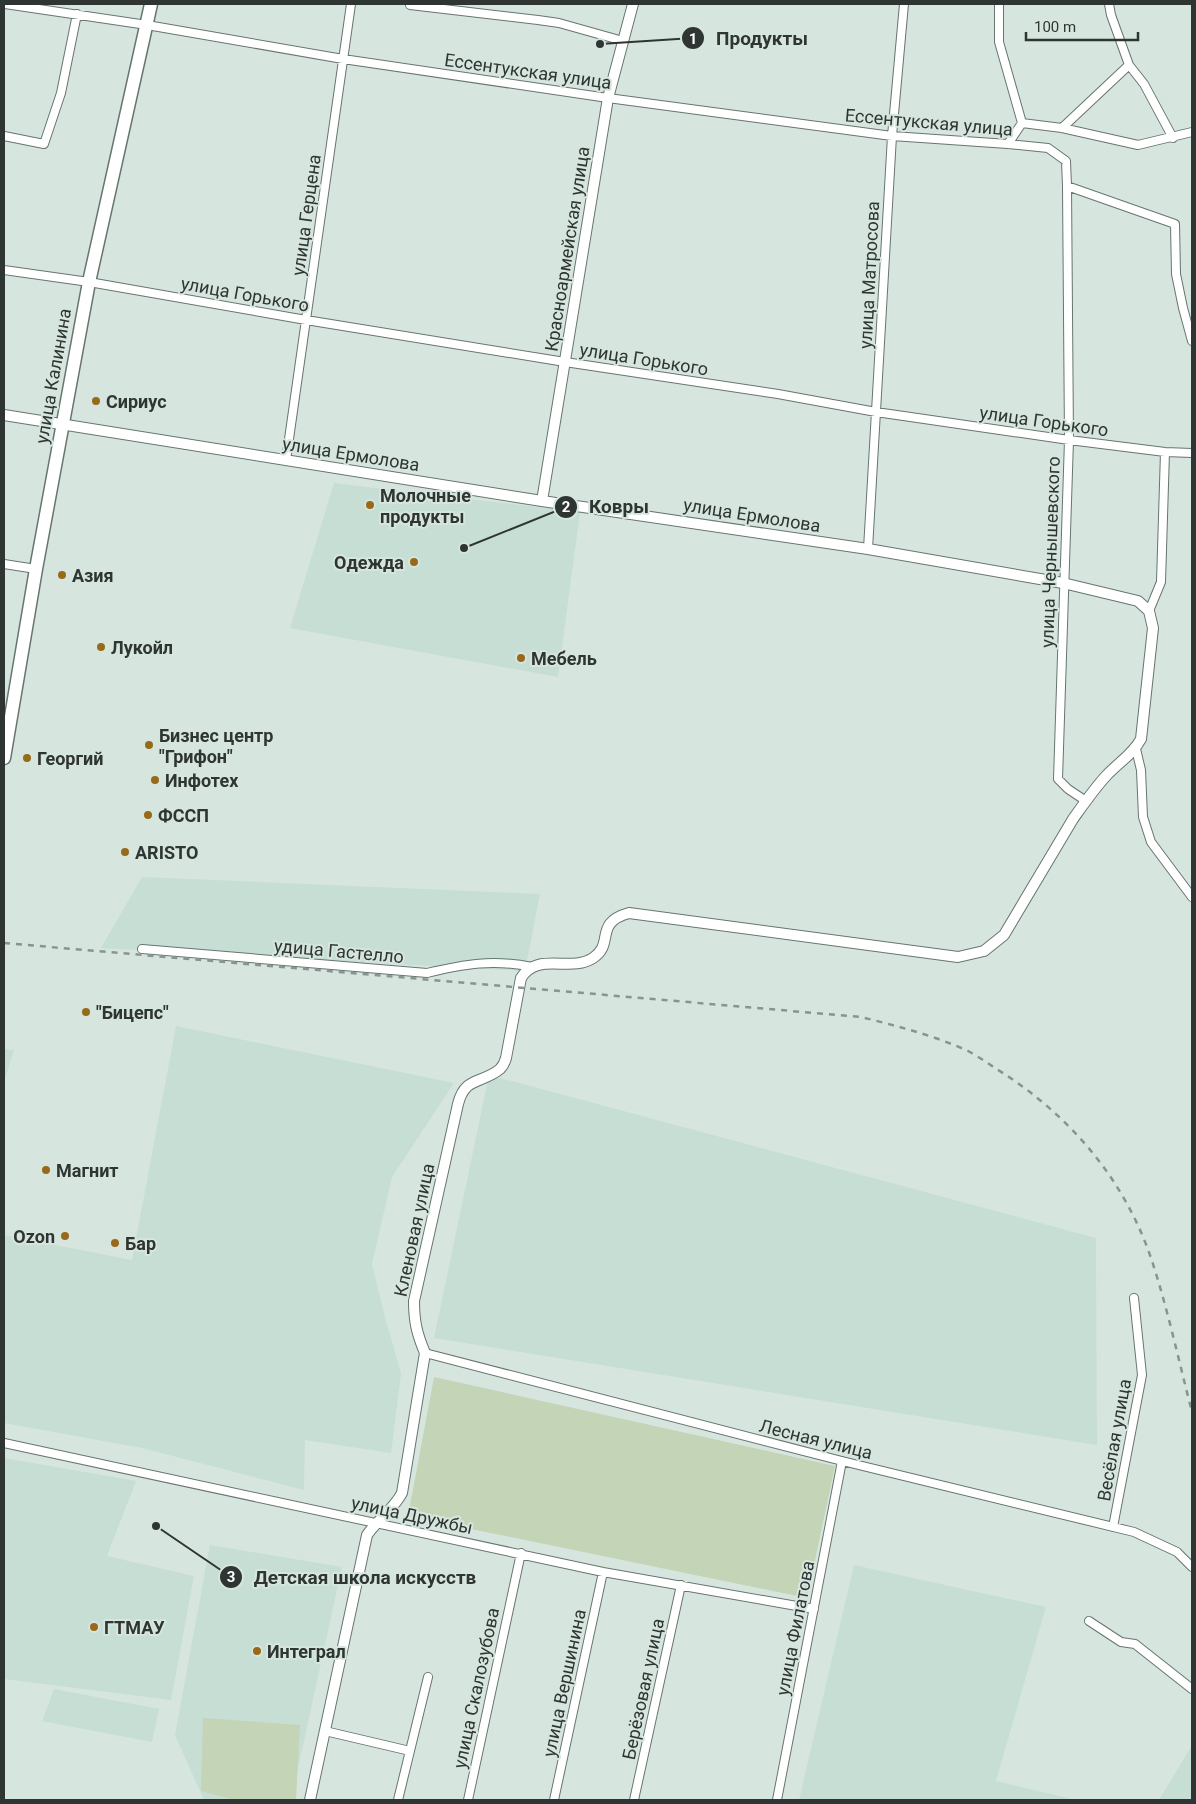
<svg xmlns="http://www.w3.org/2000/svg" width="1196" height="1804" viewBox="0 0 1196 1804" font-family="Roboto,sans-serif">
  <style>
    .built { fill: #c6ded3 }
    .green { fill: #c4d4b7 }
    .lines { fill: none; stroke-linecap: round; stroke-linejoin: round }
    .minor-casing { stroke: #67756f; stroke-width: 10 }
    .tertiary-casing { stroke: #67756f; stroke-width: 12 }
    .primary-casing { stroke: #67756f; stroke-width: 15 }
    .minor { stroke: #fff; stroke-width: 8 }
    .tertiary { stroke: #fff; stroke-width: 10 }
    .primary { stroke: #fff; stroke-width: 12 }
    .rail { stroke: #89948f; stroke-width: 2.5; stroke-dasharray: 6 6; stroke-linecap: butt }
    .poi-dot { fill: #976918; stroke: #d6e6df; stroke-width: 2 }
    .labels { text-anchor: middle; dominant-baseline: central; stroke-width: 4; stroke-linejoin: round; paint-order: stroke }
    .street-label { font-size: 18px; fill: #2f3532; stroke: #d6e6df }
    .poi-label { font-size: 18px; font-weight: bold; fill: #2f3532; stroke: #d6e6df; text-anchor: start }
    .leader { fill: none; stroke: #2f3532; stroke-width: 2 }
    .callout-dot { fill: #2f3532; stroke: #d6e6df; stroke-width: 2 }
    .mark-label { font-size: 15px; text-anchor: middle; font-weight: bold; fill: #fff }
    .callout-label { font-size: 19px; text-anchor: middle; font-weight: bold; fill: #2f3532; stroke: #d6e6df; stroke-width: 4; stroke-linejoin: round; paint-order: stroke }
  </style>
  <rect width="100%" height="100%" fill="#d6e6df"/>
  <path class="built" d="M334,483L580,512L558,677L290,628Z
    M142,877L540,894L525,971L101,948Z
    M176,1026L454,1083L392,1177L372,1264L386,1321L401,1373L391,1453L305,1440L304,1490L142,1448L4,1423V1235L132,1260Z
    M4,1049L14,1050L4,1082Z
    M489,1075L1096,1238L1097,1445L434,1338Z
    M4,1458L136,1481L107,1556L194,1576L171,1700L4,1679Z
    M210,1545L342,1567L291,1800H204L175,1735Z
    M854,1565L1046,1607L996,1781L1076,1800H799Z
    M54,1689L159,1709L152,1742L42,1721Z
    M1192,1746V1800H1159L1189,1750Z"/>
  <path class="green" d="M434,1377L835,1466L807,1598L408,1516Z
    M203,1718L300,1725L296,1800H235L201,1791Z"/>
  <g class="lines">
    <defs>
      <path id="minor" d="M5,4L147,25L343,59L608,98L892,136L1008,144L1048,148L1066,161L1067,186L1069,440L1058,779L1068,789L1086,801
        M999,4V42L1022,123
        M1109,4L1111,15L1129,65L1144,84L1173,138
        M410,5L538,20L559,23L623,41
        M1062,128L1129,65
        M4,136L44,144L61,93L77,14
        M1008,144L1022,123L1062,128L1138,145L1192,132
        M1067,186L1175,224L1176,274L1183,308L1192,341
        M4,270L89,282L306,320L565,362L778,394L876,412L1069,440L1165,452L1192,453
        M286,460L351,4
        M868,549L892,136L904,4
        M4,564L36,569
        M1149,611L1161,582L1165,452
        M1136,749L1141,770L1143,817L1151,842L1192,897
        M142,949L427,973C465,964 493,959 532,967
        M425,1353L842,1461L1134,1532L1177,1552L1192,1567
        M4,1443L603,1572L814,1609
        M1113,1527L1142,1375L1134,1298
        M1089,1621L1121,1642L1135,1644L1192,1689
        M325,1731L410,1751
        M398,1800L428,1677
        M468,1800L521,1553
        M554,1800L603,1572
        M634,1800L681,1585
        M777,1800L842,1461"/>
      <path id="tertiary" d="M4,415L542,501L868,549L1063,583L1138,601L1149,611L1153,628L1141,739C1133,754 1118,763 1106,776C1094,789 1083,805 1073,819L1004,935L984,951L958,957L629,913C593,923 615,944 593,958C570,973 538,951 521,978L506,1058C505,1062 503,1066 500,1069C482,1084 465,1076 458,1104L414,1301C414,1322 417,1334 425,1353L402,1493C393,1510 378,1519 367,1535L310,1800
        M542,501L608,98L633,4"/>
      <path id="primary" d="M4,758L36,569L89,282L151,4"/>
    </defs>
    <use href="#minor" class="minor-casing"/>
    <use href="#tertiary" class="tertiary-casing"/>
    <use href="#primary" class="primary-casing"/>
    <use href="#minor" class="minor"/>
    <use href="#tertiary" class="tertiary"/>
    <use href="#primary" class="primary"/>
    <path class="rail" d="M4,943L861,1017C897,1026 932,1035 966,1050C976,1055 986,1062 995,1068C1068,1113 1125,1179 1152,1261C1168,1310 1179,1362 1192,1412"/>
  </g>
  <g class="poi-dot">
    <circle cx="96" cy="401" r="5"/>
    <circle cx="370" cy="505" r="5"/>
    <circle cx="414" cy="562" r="5"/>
    <circle cx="62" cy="575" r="5"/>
    <circle cx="101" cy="647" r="5"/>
    <circle cx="521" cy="658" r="5"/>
    <circle cx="149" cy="745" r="5"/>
    <circle cx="27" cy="758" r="5"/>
    <circle cx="155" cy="780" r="5"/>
    <circle cx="148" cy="815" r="5"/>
    <circle cx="125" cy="852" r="5"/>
    <circle cx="86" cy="1012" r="5"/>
    <circle cx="46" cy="1170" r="5"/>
    <circle cx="65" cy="1236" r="5"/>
    <circle cx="115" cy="1243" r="5"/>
    <circle cx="94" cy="1627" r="5"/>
    <circle cx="257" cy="1651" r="5"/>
  </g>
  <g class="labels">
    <g class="street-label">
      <text transform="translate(528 71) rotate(8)">Ессентукская улица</text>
      <text transform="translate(929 122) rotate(5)">Ессентукская улица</text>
      <text transform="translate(306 215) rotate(-82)">улица Герцена</text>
      <text transform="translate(567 249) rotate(-81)">Красноармейская улица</text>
      <text transform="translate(869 275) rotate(-87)">улица Матросова</text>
      <text transform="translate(245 294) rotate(10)">улица Горького</text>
      <text transform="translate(644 359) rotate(9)">улица Горького</text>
      <text transform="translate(53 376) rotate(-80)">улица Калинина</text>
      <text transform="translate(1044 421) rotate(8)">улица Горького</text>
      <text transform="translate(351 454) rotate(9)">улица Ермолова</text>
      <text transform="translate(752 515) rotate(9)">улица Ермолова</text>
      <text transform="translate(1050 552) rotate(-88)">улица Чернышевского</text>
      <text transform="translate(339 951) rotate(5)">удица Гастелло</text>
      <text transform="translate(414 1230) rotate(-78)">Кленовая улица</text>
      <text transform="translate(816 1439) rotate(14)">Лесная улица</text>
      <text transform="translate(1114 1440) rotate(-80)">Весёлая улица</text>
      <text transform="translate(412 1515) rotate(12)">улица Дружбы</text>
      <text transform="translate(795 1628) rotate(-79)">улица Филатова</text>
      <text transform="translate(564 1683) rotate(-78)">улица Вершинина</text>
      <text transform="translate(476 1688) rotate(-78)">улица Скалозубова</text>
      <text transform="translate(643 1689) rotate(-78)">Берёзовая улица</text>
    </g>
    <g class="poi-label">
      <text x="106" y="401">Сириус</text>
      <text x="380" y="495">Молочные<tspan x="380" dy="21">продукты</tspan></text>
      <text x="404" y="562" text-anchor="end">Одежда</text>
      <text x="72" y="575">Азия</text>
      <text x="111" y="647">Лукойл</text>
      <text x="531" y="658">Мебель</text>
      <text x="159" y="735">Бизнес центр<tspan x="159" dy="21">"Грифон"</tspan></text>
      <text x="37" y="758">Георгий</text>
      <text x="165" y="780">Инфотех</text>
      <text x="158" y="815">ФССП</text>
      <text x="135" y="852">ARISTO</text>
      <text x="96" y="1012">"Бицепс"</text>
      <text x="56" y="1170">Магнит</text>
      <text x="55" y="1236" text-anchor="end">Ozon</text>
      <text x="125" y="1243">Бар</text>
      <text x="104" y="1627">ГТМАУ</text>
      <text x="267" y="1651">Интеграл</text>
    </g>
  </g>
  <path class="leader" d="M600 44L693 38M464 548L566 507M156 1526L231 1577"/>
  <g class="callout-dot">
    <circle cx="600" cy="44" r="5"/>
    <circle cx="464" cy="548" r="5"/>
    <circle cx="156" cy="1526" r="5"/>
    <circle cx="693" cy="38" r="12"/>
    <circle cx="566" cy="507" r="12"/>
    <circle cx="231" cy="1577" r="12"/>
  </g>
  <g class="mark-label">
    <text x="693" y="44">1</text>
    <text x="566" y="512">2</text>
    <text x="231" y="1582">3</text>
  </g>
  <g class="callout-label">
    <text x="762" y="45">Продукты</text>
    <text x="619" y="513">Ковры</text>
    <text x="365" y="1584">Детская школа искусств</text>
  </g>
  <rect width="1196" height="1804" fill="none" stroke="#2f3532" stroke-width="10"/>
  <path d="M1026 32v8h112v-8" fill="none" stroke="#2f3532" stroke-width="2.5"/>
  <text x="1034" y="32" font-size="15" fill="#2f3532" stroke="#d6e6df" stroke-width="4" paint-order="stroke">100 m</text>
</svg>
